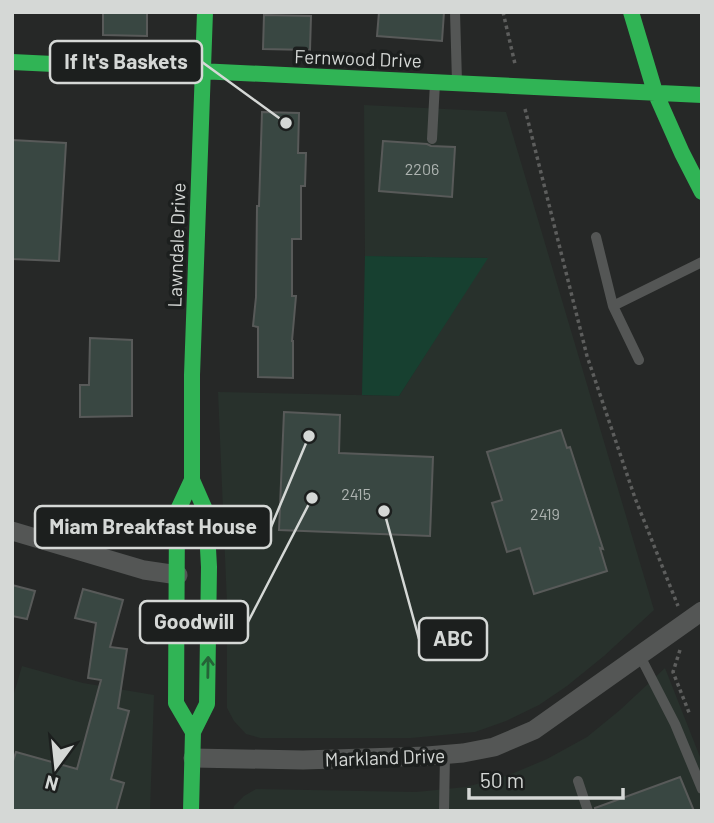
<svg xmlns="http://www.w3.org/2000/svg" width="714" height="823" viewBox="0 0 714 823" font-family="Barlow,sans-serif">
  <style>
    .built { fill: #28312c }
    .green { fill: #174030 }
    .building { fill: #394742; stroke: #585a59; stroke-width: 2 }
    .lines { fill: none; stroke-linecap: round; stroke-linejoin: round }
    .path { stroke: #5d5e5d; stroke-width: 3.5; stroke-dasharray: 3.5 3.5; stroke-linecap: butt }
    .lane { stroke: #545655; stroke-width: 10 }
    .street { stroke: #545655; stroke-width: 19 }
    .fast { stroke: #30b455; stroke-width: 16 }
    .oneway { stroke: #256237 }
    .labels { text-anchor: middle; dominant-baseline: central; stroke-width: 7; stroke-linejoin: round; paint-order: stroke }
    .number-label { font-size: 16px; fill: #aeb4b1 }
    .street-label { font-size: 19px; fill: #d5d8d6; stroke: #1c1f1e }
    .leader { fill: none; stroke: #d5d8d6; stroke-width: 2.5 }
    .callout-dot { fill: #d5d8d6; stroke: #1c1f1e; stroke-width: 2.5 }
    .callout { fill: #1c1f1e; stroke: #d5d8d6; stroke-width: 2.5 }
    .callout-label { font-size: 21px; text-anchor: middle; font-weight: bold; fill: #d5d8d6 }
  </style>
  <rect width="100%" height="100%" fill="#262827"/>
  <path class="built" d="M364,105L506,112L654,610L604,656L567,686L539,705L506,721L475,732L411,738H260L246,734L234,721L227,708V604L218,392L399,396L487,258L365,256Z
    M22,666L83,683L154,695L150,811H12V700Z
    M665,668L702,762V811H233L234,806L244,796L256,789L416,792L466,787L509,775L547,759L587,737L620,710Z"/>
  <path class="green" d="M365,256L488,258L399,396L362,395Z"/>
  <path class="building" d="M103,12H147V36L103,35Z
    M379,12H444L442,41L377,36Z
    M264,15L311,16L310,50L263,49Z
    M262,112L299,113L298,153H306L305,186H301V239H292V296H296L292,341H293V378L258,377V327L253,326L256,297L257,206H259Z
    M12,140L66,143L59,261L12,259Z
    M383,141L427,144L431,146L455,147L452,197L379,191Z
    M90,338L132,340V416L80,417V385H89Z
    M284,412L340,415L339,453L433,457L430,536L279,530Z
    M561,430L567,448L570,447L603,549L600,548L607,571L534,594L520,548L507,552L492,503L502,500L487,452Z
    M12,585L35,591L27,619L12,616Z
    M83,589L123,600L110,647L127,649L118,708L129,711L111,779L124,783L116,811H12V764L16,752L77,769L101,680L88,678L96,623L75,618Z
    M680,777L694,811H595V808Z"/>
  <g class="lines">
    <path class="path" d="M503,12L515,64
      M525,109L587,356L635,498L678,606
      M680,650L673,672L690,715"/>
    <path class="lane" d="M455,12L457,82
      M432,139L435,83
      M596,237L613,306L702,262
      M613,306L639,360
      M640,656L675,724L702,789
      M578,781L588,811
      M444,811L445,755"/>
    <path class="street" d="M12,531L144,570L178,575
      M193,758L303,760L427,756L463,753L494,747L534,730L702,611"/>
    <path class="fast" d="M631,12L655,92L682,153L702,192
      M12,62L702,95
      M192,480L177,512L176,703L193,732
      M191,811L193,732L207,704L209,567L206,512L192,480V375L205,12"/>
  </g>
  <defs><path id="oneway-shaft" d="M-6 0H5M1.5-3L5.5 0L1.5 3" fill="none" stroke-width="1.6" stroke-linecap="round" stroke-linejoin="round" transform="scale(1.75)"/></defs>
  <use class="oneway" href="#oneway-shaft" transform="translate(208 667) rotate(-89)"/>
  <g class="labels">
    <g class="number-label">
      <text x="422" y="168">2206</text>
      <text x="356" y="493">2415</text>
      <text x="545" y="513">2419</text>
    </g>
    <g class="street-label">
      <text transform="translate(358 58) rotate(2)">Fernwood Drive</text>
      <text transform="translate(176 245) rotate(-88)">Lawndale Drive</text>
      <text transform="translate(385 757) rotate(-2)">Markland Drive</text>
    </g>
  </g>
  <path class="leader" d="M286 123L202 62M309 436L271 527M312 498L248 622M384 511L419 639"/>
  <g class="callout-dot">
    <circle cx="286" cy="123" r="7"/>
    <circle cx="309" cy="436" r="7"/>
    <circle cx="312" cy="498" r="7"/>
    <circle cx="384" cy="511" r="7"/>
  </g>
  <g class="callout">
    <rect x="50" y="41" width="152" height="42" rx="7"/>
    <rect x="35" y="506" width="236" height="42" rx="7"/>
    <rect x="140" y="601" width="108" height="42" rx="7"/>
    <rect x="419" y="618" width="68" height="42" rx="7"/>
  </g>
  <g class="callout-label">
    <text x="126" y="69">If It's Baskets</text>
    <text x="153" y="534">Miam Breakfast House</text>
    <text x="194" y="629">Goodwill</text>
    <text x="453" y="646">ABC</text>
  </g>
  <rect width="714" height="823" fill="none" stroke="#d5d8d6" stroke-width="28"/>
  <g transform="translate(56 767) rotate(195)" stroke="#1c1f1e" stroke-width="5" paint-order="stroke">
  <path d="M0-5L12 26L0 18L-12 26Z" fill="#d5d8d6"/>
  <text y="-10" font-size="19" font-weight="bold" text-anchor="middle" fill="#d5d8d6">N</text>
  </g>
  <path d="M469 788v10h154v-10" fill="none" stroke="#d5d8d6" stroke-width="3.5"/>
  <text x="480" y="788" font-size="21" fill="#d5d8d6" stroke="#1c1f1e" stroke-width="5" paint-order="stroke">50 m</text>
</svg>
